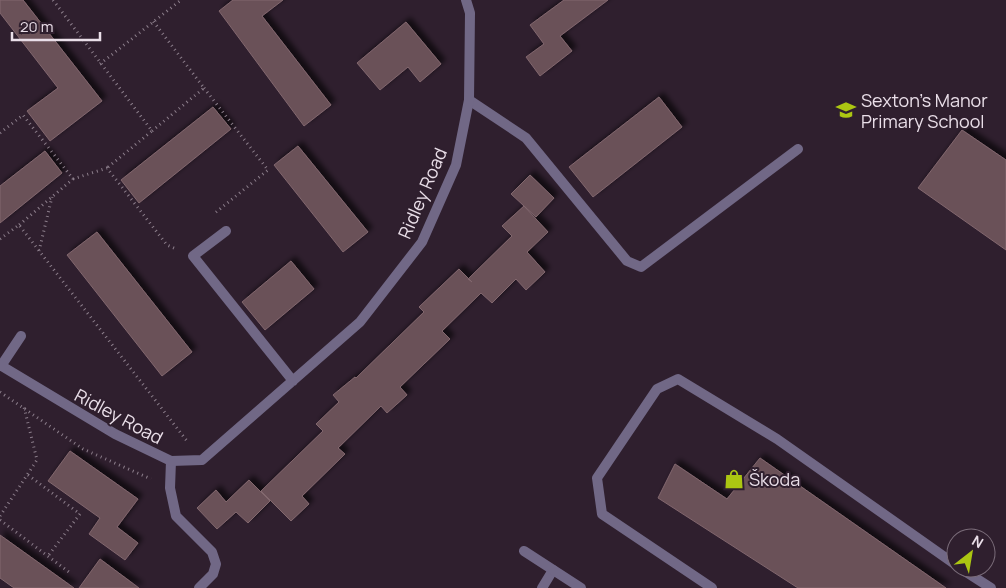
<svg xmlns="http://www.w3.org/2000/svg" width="1006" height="588" viewBox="0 0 1006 588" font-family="Manrope,sans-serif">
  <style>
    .building { fill: #6a5158; stroke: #82676e; filter: url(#shadow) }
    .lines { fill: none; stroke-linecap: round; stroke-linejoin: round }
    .path { stroke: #8d7f8c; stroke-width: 3; stroke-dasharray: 1 4; stroke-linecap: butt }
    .service { stroke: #716886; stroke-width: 10 }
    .minor { stroke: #716886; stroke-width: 10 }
    .labels { text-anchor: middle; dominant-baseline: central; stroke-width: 4; stroke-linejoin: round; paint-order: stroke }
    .poi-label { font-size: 18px; fill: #eadfe9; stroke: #2f1f2e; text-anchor: start }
    .street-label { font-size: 18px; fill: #eadfe9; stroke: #2f1f2e }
  </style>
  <defs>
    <filter id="shadow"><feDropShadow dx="4.5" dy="-4.5" stdDeviation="2.5" flood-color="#0009"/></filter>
  </defs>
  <rect width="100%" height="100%" fill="#2f1f2e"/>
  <path class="building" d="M0,0H23L102,101L50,141L27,111L58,88L0,13Z
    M233,0H283L262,16L331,105L304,126L219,11Z
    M564,0H608L560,36L572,51L540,76L526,57L544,44L530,25Z
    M406,22L441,64L420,82L408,67L380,90L357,63Z
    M659,97L682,127L593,197L569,167Z
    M213,107L231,129L139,203L121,180Z
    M962,130L1006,160V250L918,188Z
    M298,146L368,232L343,252L274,165Z
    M45,151L62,173L0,223V186Z
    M530,175L554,198L536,217L511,194Z
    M524,206L548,232L527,252L545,272L526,290L516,279L492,303L481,293L442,331L450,339L400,387L407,395L387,413L381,406L338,448L345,454L302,496L309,504L291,521L261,491L323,431L316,424L339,402L333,395L355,377L356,378L424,312L419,307L459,269L472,282L468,279L512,236L502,226Z
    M97,232L192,352L162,376L67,255Z
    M291,261L314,289L265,330L242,302Z
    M70,451L138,499L117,527L138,543L125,560L89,534L100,518L48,481Z
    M760,458L946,588H798L658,498L675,464L727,499Z
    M249,480L270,501L248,523L236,512L217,529L197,508L216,490L226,502Z
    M0,535L74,588H14L0,578Z
    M100,559L139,588H79Z"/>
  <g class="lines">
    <path class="path" d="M53,0L152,131L107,168
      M100,64L181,0
      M204,88L268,170L215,213
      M152,131L204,88L153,21
      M0,133L23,115L73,179L19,225
      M73,179L107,168L167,245L176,249
      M0,239L19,225L187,441
      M39,251L52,197
      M0,392L83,449L151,479
      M28,475L80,514L48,556
      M0,516L37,460L24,407
      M0,520L69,572"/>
    <path class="service" d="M469,100L526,138L627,261L641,267L798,149
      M1,366L21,336
      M171,461L170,488L176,516L212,552L216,564L213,574L199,588
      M960,568L991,588
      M542,588L553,570
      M712,588L602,514L597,478L657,389L678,379L777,439L956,565"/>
    <path class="minor" d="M226,231L193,256L293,381
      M0,365L115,434L171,461L202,460L360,322L422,242L456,165L469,100L470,13L466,0
      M524,551L581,588"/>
  </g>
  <defs>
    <symbol id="school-bare" viewBox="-9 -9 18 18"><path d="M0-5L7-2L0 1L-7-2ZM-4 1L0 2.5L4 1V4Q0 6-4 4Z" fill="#acc612" stroke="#2f1f2e" stroke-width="2.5" paint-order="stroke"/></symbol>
    <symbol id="shop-bare" viewBox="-9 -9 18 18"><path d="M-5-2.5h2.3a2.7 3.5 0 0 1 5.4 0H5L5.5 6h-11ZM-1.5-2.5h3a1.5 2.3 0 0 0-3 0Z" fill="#acc612" stroke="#2f1f2e" stroke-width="2.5" paint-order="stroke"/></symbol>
  </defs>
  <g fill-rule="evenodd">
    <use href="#school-bare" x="832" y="96" width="28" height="28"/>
    <use href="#shop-bare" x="720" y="465" width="28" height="28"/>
  </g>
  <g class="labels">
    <g class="poi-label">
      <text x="861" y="100">Sexton's Manor<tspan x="861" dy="21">Primary School</tspan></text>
      <text x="749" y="479">Škoda</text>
    </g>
    <g class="street-label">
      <text transform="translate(422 193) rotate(-67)">Ridley Road</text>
      <text transform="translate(119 416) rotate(28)">Ridley Road</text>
    </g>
  </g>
  <g transform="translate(971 553) rotate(31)"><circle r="24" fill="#2f1f2e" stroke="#7a6c79"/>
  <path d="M0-4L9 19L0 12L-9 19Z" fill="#acc612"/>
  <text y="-8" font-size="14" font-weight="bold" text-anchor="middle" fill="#eadfe9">N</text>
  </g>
  <path d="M12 32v8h88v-8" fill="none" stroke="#eadfe9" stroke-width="2.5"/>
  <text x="20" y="32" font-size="15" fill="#eadfe9" stroke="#2f1f2e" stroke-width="4" paint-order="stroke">20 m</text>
</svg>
